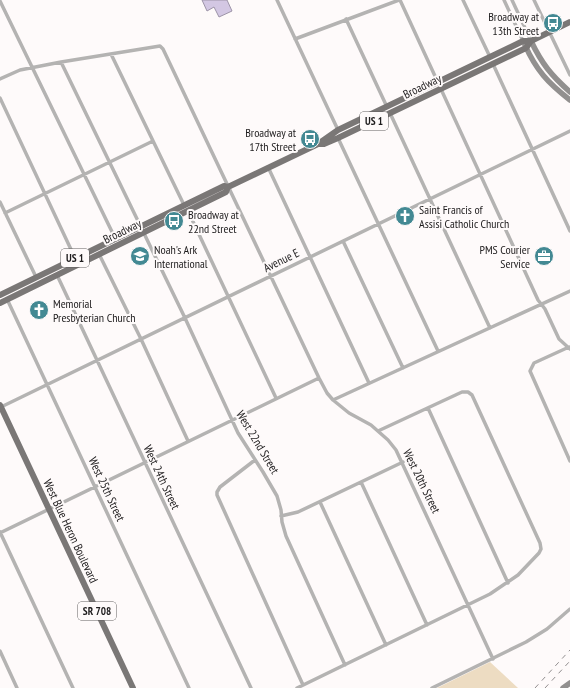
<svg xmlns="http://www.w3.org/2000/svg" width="570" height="688" viewBox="0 0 570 688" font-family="'PT Sans Narrow',sans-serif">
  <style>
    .green { fill: #eddcc2 }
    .water { fill: #d3c7e3; stroke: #9d94a8 }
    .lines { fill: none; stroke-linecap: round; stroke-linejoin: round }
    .street { stroke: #b4b3b2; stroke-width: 3.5 }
    .secondary { stroke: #92908f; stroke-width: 5.5 }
    .primary { stroke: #7a7776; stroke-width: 6 }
    .rail { stroke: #918e8f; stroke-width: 1; stroke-dasharray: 5 5; stroke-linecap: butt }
    .labels { text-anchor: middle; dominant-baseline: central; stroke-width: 4; stroke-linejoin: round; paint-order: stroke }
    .shield { fill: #fefafa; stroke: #615f5f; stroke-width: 1 }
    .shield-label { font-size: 11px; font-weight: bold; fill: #1e1c1d }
    .poi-label { font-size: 12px; fill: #1e1c1d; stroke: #fefafa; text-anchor: start }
    .street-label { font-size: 12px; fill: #1e1c1d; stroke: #fefafa }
  </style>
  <rect width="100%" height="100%" fill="#fefafa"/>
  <path class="green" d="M490,662L518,688H437Z"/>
  <path class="water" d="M202,0H227L232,11L219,17L214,7L207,11Z"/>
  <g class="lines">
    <path class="street" d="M277,0L338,130
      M400,0L538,300L545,309L559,339L570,349
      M463,0L490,57
      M504,0L523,41
      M512,0L531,41
      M534,0L570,75
      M0,1L115,238
      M346,19L387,107
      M295,39L399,0
      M111,54L184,205
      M61,62L185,318L238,433L263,472L277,496L281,510L282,522L286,536L345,665
      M493,64L570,231
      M0,79L20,70L61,62L160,46L163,49L319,378L327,393L333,400L349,413L371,425L388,440L396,450L493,659
      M0,98L75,258
      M390,113L490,328
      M338,138L438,351
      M268,167L369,383
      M0,202L36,277
      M188,211L276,398
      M5,213L153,141
      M343,241L403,368
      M99,254L141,339L188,441
      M57,275L251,688
      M7,299L189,688
      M569,347L534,363L530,371L570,461
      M333,400L570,291
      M1,407L570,131
      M428,408L508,583
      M255,460L220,487L217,492V495L303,685
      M361,482L427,625
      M320,502L386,645
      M281,516L298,512L403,462
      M0,532L73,688
      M0,533L319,378
      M0,651L17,688
      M297,688L490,594L518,575L539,553L541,549L540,543L472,395L468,392H462L378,431
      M432,688L526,642L547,629L570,609"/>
    <path class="secondary" d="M531,41C542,64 551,75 570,92
      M525,45C536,70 548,83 570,100
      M563,688L570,683"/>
    <path class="primary" d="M320,144H324L338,138L526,48L531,41
      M0,295L224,186L228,187L318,144L338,130L517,44L523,41H531L570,22
      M0,303L226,192L228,187
      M0,405L133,688"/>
    <path class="rail" d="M535,688L570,650
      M545,688L570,661"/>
  </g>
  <defs>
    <symbol id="bus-disc" viewBox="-11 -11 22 22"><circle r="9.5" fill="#438993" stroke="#fefafa"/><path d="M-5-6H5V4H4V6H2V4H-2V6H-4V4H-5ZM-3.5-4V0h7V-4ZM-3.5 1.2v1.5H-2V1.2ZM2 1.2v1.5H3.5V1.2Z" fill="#fff"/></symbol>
    <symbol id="church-disc" viewBox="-11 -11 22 22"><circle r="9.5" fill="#438993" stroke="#fefafa"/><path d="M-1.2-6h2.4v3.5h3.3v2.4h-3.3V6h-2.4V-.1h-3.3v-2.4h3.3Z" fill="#fff"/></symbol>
    <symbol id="school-disc" viewBox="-11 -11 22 22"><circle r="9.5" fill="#438993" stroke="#fefafa"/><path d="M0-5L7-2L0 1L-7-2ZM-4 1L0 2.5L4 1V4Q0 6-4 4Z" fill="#fff"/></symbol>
    <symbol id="office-disc" viewBox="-11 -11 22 22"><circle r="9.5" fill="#438993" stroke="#fefafa"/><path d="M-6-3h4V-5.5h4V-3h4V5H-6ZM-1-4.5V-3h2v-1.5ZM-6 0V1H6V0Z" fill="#fff"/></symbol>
  </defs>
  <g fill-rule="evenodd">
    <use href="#bus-disc" x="542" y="12" width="22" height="22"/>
    <use href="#bus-disc" x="299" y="128" width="22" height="22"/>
    <use href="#church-disc" x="394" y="205" width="22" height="22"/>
    <use href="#bus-disc" x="163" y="210" width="22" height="22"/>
    <use href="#school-disc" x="129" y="245" width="22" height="22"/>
    <use href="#office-disc" x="533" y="245" width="22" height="22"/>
    <use href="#church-disc" x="28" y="299" width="22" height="22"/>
  </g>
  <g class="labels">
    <g class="shield">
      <rect x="360" y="112" width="28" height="18" rx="3"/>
      <rect x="61" y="249" width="28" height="18" rx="3"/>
      <rect x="78" y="602" width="38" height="18" rx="3"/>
    </g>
    <g class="shield-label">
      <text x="374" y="121">US 1</text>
      <text x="75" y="258">US 1</text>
      <text x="97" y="611">SR 708</text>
    </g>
    <g class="poi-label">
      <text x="539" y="16" text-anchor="end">Broadway at<tspan x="539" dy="14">13th Street</tspan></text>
      <text x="296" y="132" text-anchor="end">Broadway at<tspan x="296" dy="14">17th Street</tspan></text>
      <text x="419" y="209">Saint Francis of<tspan x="419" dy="14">Assisi Catholic Church</tspan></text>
      <text x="188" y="214">Broadway at<tspan x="188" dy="14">22nd Street</tspan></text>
      <text x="154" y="249">Noah's Ark<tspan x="154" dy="14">International</tspan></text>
      <text x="530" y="249" text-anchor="end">PMS Courier<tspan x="530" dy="14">Service</tspan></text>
      <text x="53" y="303">Memorial<tspan x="53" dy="14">Presbyterian Church</tspan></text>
    </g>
    <g class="street-label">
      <text transform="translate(422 86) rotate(-26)">Broadway</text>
      <text transform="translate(122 231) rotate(-26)">Broadway</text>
      <text transform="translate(281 260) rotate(-26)">Avenue E</text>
      <text transform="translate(258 442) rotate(59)">West 22nd Street</text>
      <text transform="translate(162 477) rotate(65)">West 24th Street</text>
      <text transform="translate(422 481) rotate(64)">West 20th Street</text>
      <text transform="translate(107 489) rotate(65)">West 25th Street</text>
      <text transform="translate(71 531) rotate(65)">West Blue Heron Boulevard</text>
    </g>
  </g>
</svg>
